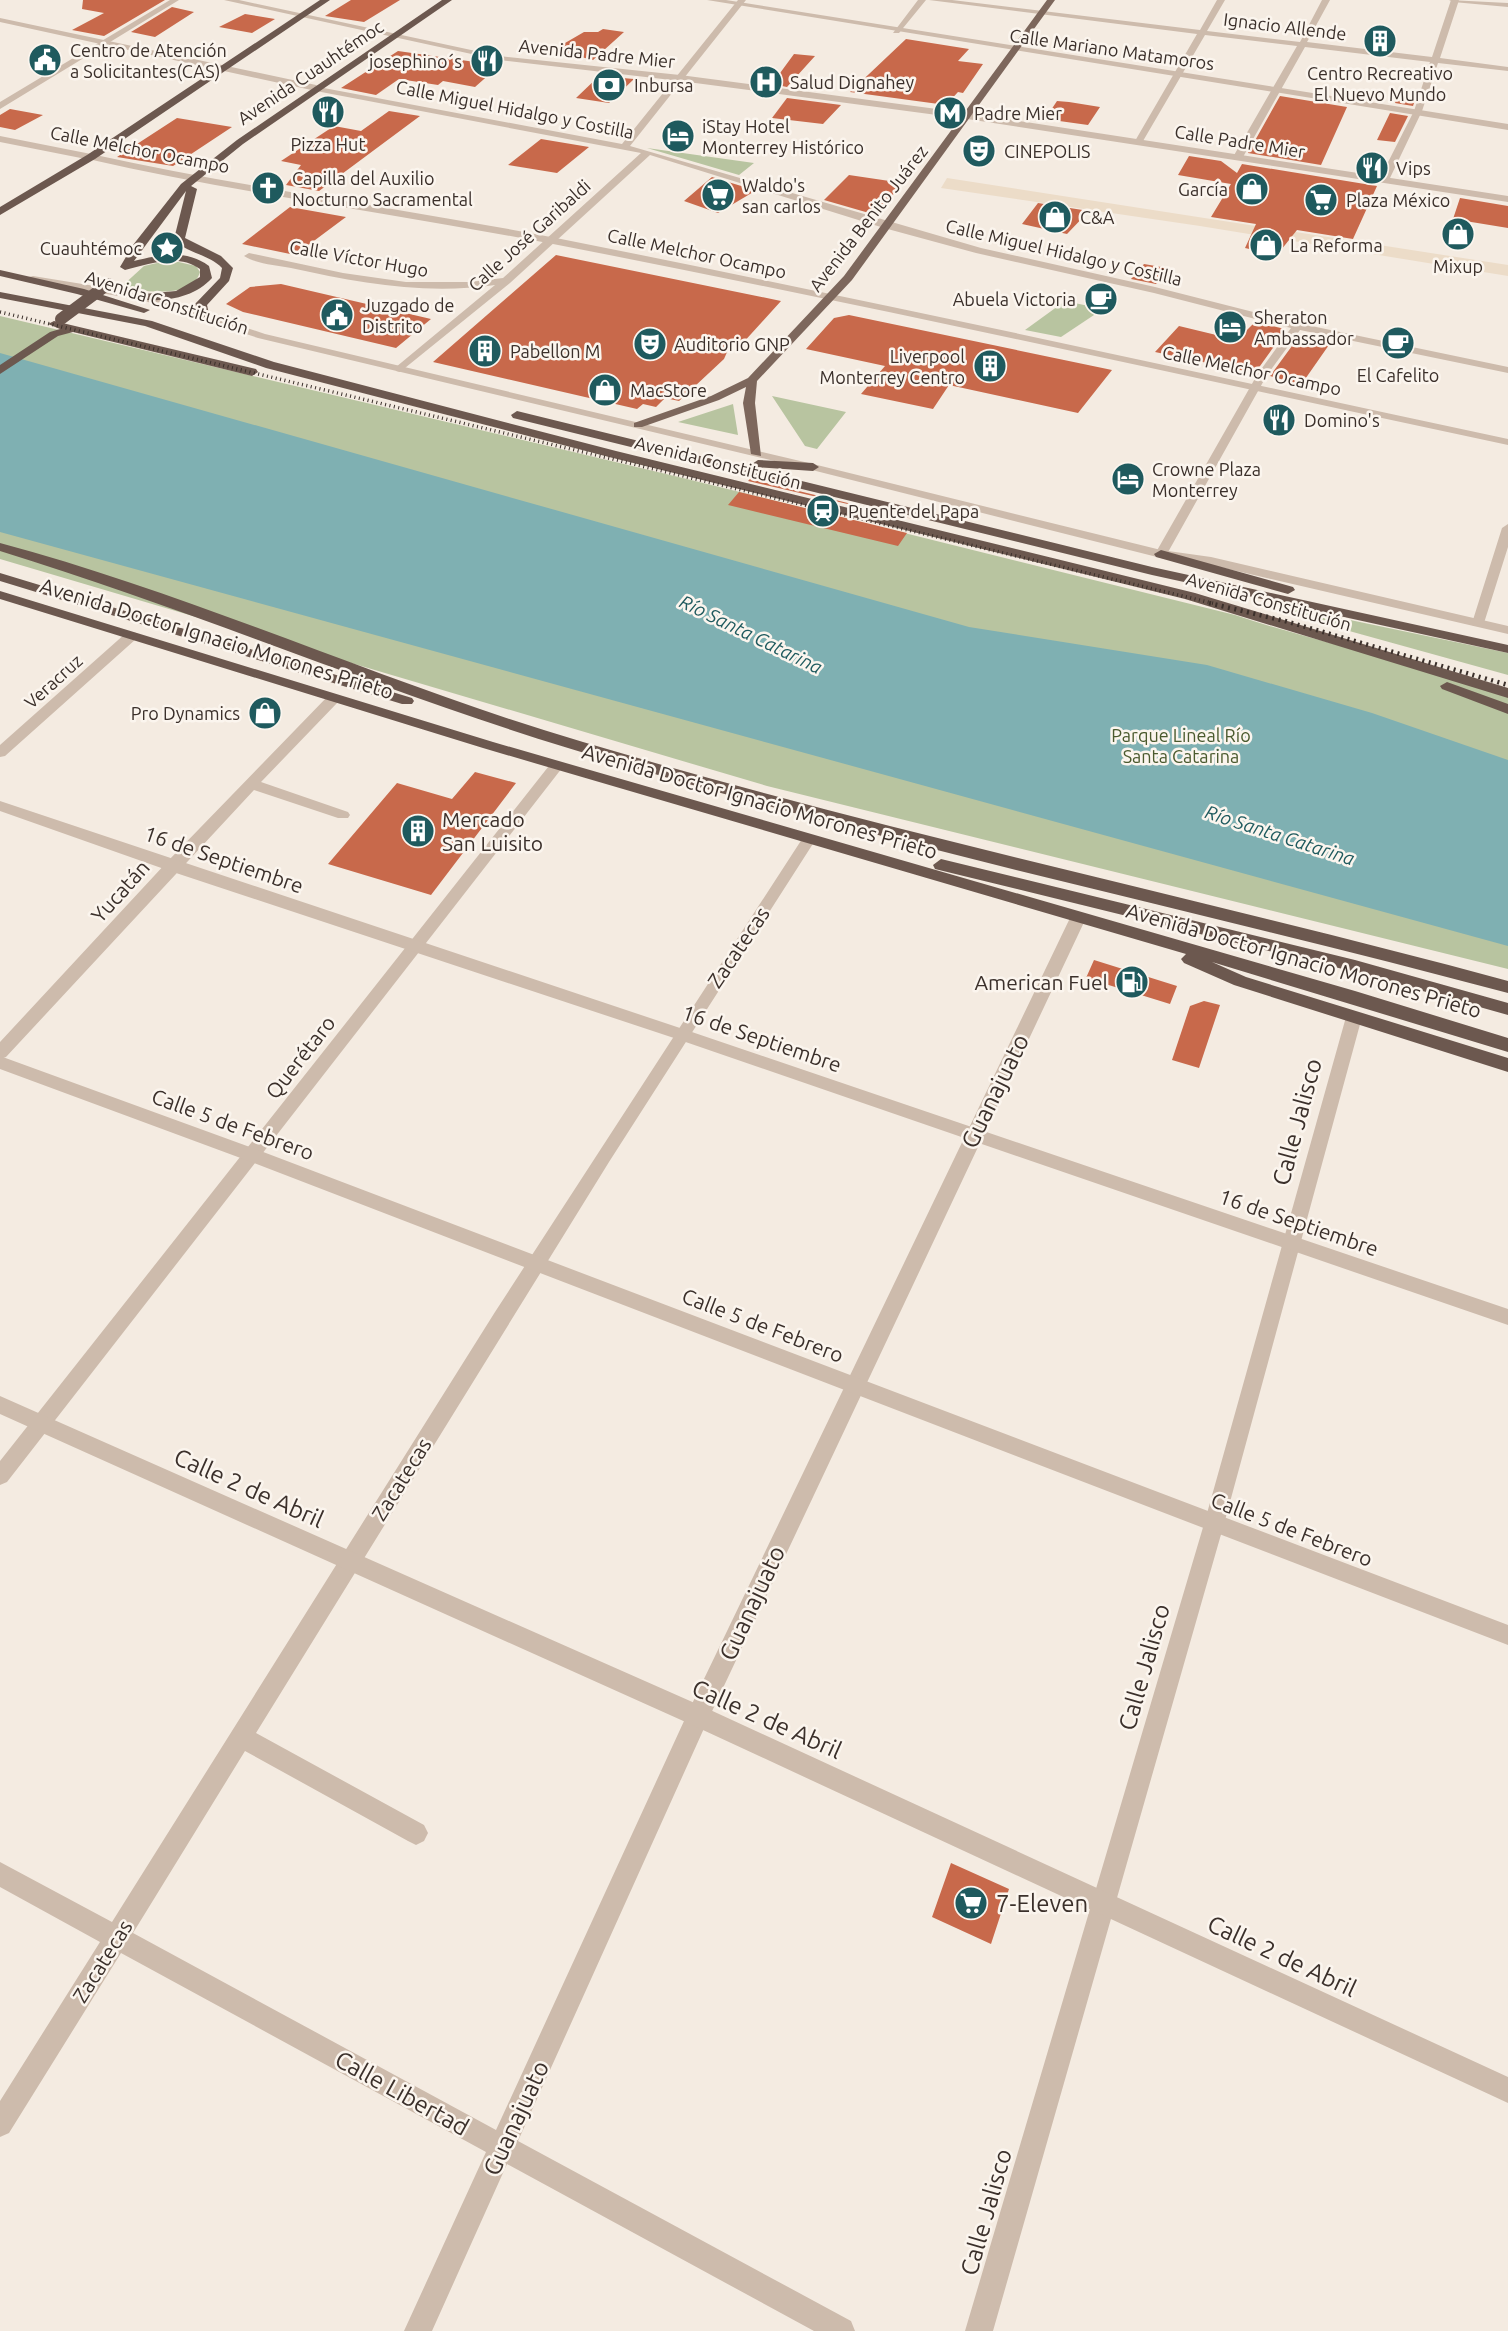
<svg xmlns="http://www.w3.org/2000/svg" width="1508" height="2331" viewBox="0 0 1508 2331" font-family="Ubuntu,sans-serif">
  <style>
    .green { fill: #b8c4a0 }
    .plaza { fill: #ecdcc8 }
    .water { fill: #7fb0b2 }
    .building { fill: #c8694b }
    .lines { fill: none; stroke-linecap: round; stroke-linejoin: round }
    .minor { fill: #cdbbac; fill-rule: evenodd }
    .tertiary { fill: #cdbbac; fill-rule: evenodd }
    .primary { fill: #7d675c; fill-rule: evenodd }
    .trunk { fill: #6c584f; fill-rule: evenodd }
    .rail-far1 { stroke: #3b302b; stroke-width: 3.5; stroke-dasharray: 1 3.5; stroke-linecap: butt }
    .rail { stroke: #3b302b; stroke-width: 4.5; stroke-dasharray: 2 4.5; stroke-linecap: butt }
    .trunk-bridge { stroke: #6c584f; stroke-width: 12 }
    .labels { text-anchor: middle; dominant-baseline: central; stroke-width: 5; stroke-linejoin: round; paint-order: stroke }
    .far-street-label { font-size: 18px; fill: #3b302b; stroke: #fbf5ee }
    .far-poi-label { font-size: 18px; fill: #3b302b; stroke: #fbf5ee; text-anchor: start }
    .far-park-label { font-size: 18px; fill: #4a5a2e; stroke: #fbf5ee }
    .far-water-label { font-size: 19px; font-style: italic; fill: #1f5a5e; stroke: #fbf5ee }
    .street-label { font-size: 21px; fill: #3b302b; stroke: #fbf5ee }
    .poi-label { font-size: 21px; fill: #3b302b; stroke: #fbf5ee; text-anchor: start }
    .near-street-label { font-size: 24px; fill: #3b302b; stroke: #fbf5ee }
    .near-poi-label { font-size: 24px; fill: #3b302b; stroke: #fbf5ee; text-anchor: start }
  </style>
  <rect width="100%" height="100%" fill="#f4ebe1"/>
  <path class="green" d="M647,148L754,163L739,175Z
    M170,260L196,266L200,272C192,300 142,291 121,287L144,266Z
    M1065,301L1103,309L1061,337L1025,330Z
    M0,316L687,479L1235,615C1325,645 1417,663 1508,691V969L767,786L0,559Z
    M772,396L846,412L817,449L805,446Z
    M733,404L738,435L678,422Z
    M1269,603L1508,653V675L1342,629Z"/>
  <path class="plaza" d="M947,178L1508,265V276L1200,226L941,188Z"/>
  <path class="water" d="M0,353L969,627L1207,665L1372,713L1508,760V946L0,532Z"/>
  <path class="building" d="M83,0H165L104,36L72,30L104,13L82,9Z
    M351,0H400L364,22L325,16Z
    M172,7L194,12L155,37L131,32Z
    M245,14L275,19L252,33L219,27Z
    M603,29L624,32L593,60L553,50L584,32H598Z
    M906,39L969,49L958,61L983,64L963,93L958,92L946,105L850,92Z
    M398,51L468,61L500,65L475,87L443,81L438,85L399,79L376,95L341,88Z
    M794,54L815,56L787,87L772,84Z
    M599,76L634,79L609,103L576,98Z
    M1400,91L1417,94L1413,106L1395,103Z
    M1280,96L1347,107L1321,165L1248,153Z
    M787,98L841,105L823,124L772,118Z
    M1057,101L1069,102L1100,107L1088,125L1045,119Z
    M10,109L43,115L15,130L0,127V115Z
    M389,111L420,116L319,191L286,185L301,165L281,161L334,126L361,131Z
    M1390,113L1408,116L1395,142L1377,140Z
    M177,118L232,127L173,166L117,157Z
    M541,139L589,147L557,173L508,165Z
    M1189,156L1221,161L1237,173L1242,164L1377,186L1353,239L1297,230L1277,255L1245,248L1256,224L1211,217L1231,184L1178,175Z
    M849,175L903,183L876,215L824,200Z
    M712,177L751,189L755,191L718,213L684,201Z
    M1460,198L1508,206V228L1453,219Z
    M1038,203L1089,211L1067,234L1022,224Z
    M290,207L346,217L295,255L242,244Z
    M556,255L781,301L741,345L731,343L724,359L679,401L665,398L656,407L643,404L637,409L433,362Z
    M1144,264L1167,268L1156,284L1131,279Z
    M281,284L431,319L396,348L243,312L226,304L250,287Z
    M849,315L1112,370L1078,413L949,385L933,409L861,394L885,366L806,349L834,318Z
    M1255,322L1285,329V331L1255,373L1155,352L1179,326L1237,340Z
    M1300,335L1331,342L1301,385L1270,376Z
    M750,479L917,520L748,481Z
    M739,492L907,533L898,546L728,505Z
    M475,772L516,783L431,895L328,864L397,783L452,799Z
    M1094,960L1177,986L1170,1004L1086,978Z
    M1204,1001L1220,1005L1199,1068L1172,1060L1190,1006Z
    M951,1863L1009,1889L991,1944L932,1917Z"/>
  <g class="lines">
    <path class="minor" d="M170,0H179L0,109V102Z
      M738,0H746L630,146L981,248L1155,287L1297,323L1508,367V373L1300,330L1267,375L1167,554L1161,558L1155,554L1257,375L1291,328L1154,293L976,253L884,228L650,155L510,283L400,372L396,371V367L495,285C425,295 359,283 291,268C276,265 256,264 244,256L249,253L343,273L406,282H470L503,278L641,153L316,91L313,86L622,144Z
      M918,0H926L899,33H893Z
      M929,0H952L1200,30L1217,0H1225L1207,31L1300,42L1322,0H1330L1307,42L1432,57L1451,0H1459L1440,58L1508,67V71L1438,63L1422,111L1390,178L1385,181L1380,178L1414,111L1430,62L1305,47L1243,157L1238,160L1233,157L1297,46L1205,35L1143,141L1139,144L1135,141L1197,34Z
      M0,136L91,154L96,157L91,160L0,142Z
      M1508,524V547L1484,623L1483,626H1473L1472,623L1502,528Z
      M131,632L136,633V639L5,756L0,757V745L126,633Z
      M333,695L340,699L338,702L261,782L348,812L350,815L348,818H338L254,790L6,1057L0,1059V1042L167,862L328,696Z
      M557,761L564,765L562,768L7,1482L0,1485V1461L552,762Z
      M809,834L816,839L609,1162L256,1733L424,1825L428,1833L424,1841L416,1845L408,1841L245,1751L133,1933L496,2130L690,1708L1070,918L1078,913L1083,914L1086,918L706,1724L518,2141L851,2321L855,2331H814L507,2164L432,2331H404L486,2152L121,1953L9,2133L0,2137V2101L100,1942L0,1887V1862L112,1922L495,1312L804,836Z
      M1354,1011L1362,1017L1224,1524L993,2331H965L1204,1524L1346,1017Z"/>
    <path class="tertiary" d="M224,0H239L499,56L680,75L967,113L1508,196V202L967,119L680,81L499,60Z
      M707,0H726L1508,124V130Z
      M1449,0L1508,3V7L1453,2Z
      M0,18L316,85L320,88L316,91L0,22Z
      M91,154C245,188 401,208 556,238C874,301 1191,371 1508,439V445C1190,377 873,306 553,244C399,214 242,194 88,159V155Z
      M33,276L144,294L265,334L813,464L1161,550L1211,557L1508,626V634L1211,565L1161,558L812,470L258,338L142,300L29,281V277Z
      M0,801L686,1030L1508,1309V1325L674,1038L167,870L0,811Z
      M0,1056L258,1150L1508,1625V1645L246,1160L0,1069Z
      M0,1396L706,1708L1508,2077V2103L690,1724L0,1414Z"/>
    <path class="primary" d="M1047,0H1055L852,280L757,381L755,403L761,456L751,454L743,403L746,387L719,400L642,427H634V423L711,396L748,378L844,276Z"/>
    <path class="trunk" d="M320,0H330L95,159L0,215V207L87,155Z
      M442,0H452L243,144L191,186L197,189L185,238L221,256L233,268L229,281L207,305L209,314L218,322L216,324H208L198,315L195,304L220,278L222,268C209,254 187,254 174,239L186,191L134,261C160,255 186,249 209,266L212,278C195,297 165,303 140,299V295L144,294L176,291L200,277V269C178,253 149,264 125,270L120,267L133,245L181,184L237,140Z
      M0,270L84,289L150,310L144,313L77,294L0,276Z
      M0,292L152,321L274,362L616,451L1195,593L1508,688V698L1185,599L609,457L266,368L145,326L0,298Z
      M54,321L256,369L258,372L252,376L73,332L58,336L0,374V365L50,332L60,329L48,324Z
      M517,411L1152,567L1508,645V653L1152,575L513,418L511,415Z
      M758,460L813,463L819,467L813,471L753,467L752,464Z
      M0,543C198,596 386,684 583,742C888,833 1200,898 1508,981V993C1195,909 877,844 568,748C376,689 192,610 0,551Z
      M1161,550L1293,587L1295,590L1288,594L1156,557L1154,554Z
      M0,573L412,698L414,701L412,704H402L0,581Z
      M0,591L493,742L1355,991L1508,1038V1052L1212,962L1246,977L1508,1058V1072L1234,985L1184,963L1181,959L1186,954L483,748L0,599Z
      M1447,682L1508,704V714L1442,689L1440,686Z
      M941,859L1355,960L1508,1003V1015L1355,972L935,869L933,865Z"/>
    <path class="rail-far1" d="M0,312L1216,604"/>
    <path class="rail" d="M1209,603L1285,621L1508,685"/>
    <path class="trunk-bridge" d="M61,319L108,284"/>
  </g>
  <defs>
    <symbol id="building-disc" viewBox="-11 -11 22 22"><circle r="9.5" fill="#1f5a5e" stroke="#fbf5ee"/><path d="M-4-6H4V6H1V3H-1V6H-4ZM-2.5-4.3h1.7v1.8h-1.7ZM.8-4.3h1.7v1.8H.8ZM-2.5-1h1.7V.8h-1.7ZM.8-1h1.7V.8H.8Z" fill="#fff"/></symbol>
    <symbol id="civic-disc" viewBox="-11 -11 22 22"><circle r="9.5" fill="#1f5a5e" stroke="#fbf5ee"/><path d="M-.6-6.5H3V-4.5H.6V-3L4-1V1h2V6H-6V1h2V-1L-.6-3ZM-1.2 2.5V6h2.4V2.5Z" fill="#fff"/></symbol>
    <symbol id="restaurant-disc" viewBox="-11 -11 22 22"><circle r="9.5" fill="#1f5a5e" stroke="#fbf5ee"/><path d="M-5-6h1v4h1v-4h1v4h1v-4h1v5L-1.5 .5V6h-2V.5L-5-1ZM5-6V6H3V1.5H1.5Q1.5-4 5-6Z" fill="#fff"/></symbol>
    <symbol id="hospital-disc" viewBox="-11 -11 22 22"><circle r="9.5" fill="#1f5a5e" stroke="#fbf5ee"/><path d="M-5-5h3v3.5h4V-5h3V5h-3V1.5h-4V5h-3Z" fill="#fff"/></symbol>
    <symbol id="bank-disc" viewBox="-11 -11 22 22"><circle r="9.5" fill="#1f5a5e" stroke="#fbf5ee"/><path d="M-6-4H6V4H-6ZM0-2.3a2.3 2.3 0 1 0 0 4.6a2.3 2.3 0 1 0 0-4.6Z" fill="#fff"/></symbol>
    <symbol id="metro-disc" viewBox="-11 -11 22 22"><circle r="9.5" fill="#1f5a5e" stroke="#fbf5ee"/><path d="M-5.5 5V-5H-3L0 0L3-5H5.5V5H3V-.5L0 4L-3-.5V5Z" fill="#fff"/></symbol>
    <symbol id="hotel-disc" viewBox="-11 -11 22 22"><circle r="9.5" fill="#1f5a5e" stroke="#fbf5ee"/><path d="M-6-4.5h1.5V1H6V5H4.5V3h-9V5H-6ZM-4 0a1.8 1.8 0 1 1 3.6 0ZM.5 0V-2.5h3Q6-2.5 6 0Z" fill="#fff"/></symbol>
    <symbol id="theatre-disc" viewBox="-11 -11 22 22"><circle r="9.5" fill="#1f5a5e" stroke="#fbf5ee"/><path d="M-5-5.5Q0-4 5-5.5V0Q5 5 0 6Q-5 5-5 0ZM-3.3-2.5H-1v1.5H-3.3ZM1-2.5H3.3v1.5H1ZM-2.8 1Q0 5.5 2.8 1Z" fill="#fff"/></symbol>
    <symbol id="church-disc" viewBox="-11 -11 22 22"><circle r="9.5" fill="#1f5a5e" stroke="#fbf5ee"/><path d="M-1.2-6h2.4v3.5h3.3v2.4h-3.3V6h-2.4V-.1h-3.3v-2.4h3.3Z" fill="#fff"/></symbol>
    <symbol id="shop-disc" viewBox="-11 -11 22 22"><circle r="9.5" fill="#1f5a5e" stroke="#fbf5ee"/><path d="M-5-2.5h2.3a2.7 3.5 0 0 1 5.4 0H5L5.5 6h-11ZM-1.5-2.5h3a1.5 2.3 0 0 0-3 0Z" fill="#fff"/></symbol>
    <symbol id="supermarket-disc" viewBox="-11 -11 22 22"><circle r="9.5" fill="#1f5a5e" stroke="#fbf5ee"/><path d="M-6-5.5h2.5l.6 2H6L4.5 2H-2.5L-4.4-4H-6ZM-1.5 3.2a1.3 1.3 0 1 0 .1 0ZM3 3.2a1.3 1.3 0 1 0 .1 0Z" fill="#fff"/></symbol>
    <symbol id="sight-disc" viewBox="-11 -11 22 22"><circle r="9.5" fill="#1f5a5e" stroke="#fbf5ee"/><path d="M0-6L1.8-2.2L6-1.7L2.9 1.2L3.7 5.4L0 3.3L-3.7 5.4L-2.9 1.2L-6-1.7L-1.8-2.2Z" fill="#fff"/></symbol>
    <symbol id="cafe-disc" viewBox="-11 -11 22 22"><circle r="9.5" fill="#1f5a5e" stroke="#fbf5ee"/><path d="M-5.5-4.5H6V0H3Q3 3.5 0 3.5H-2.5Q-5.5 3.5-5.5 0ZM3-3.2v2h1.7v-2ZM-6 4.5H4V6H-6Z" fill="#fff"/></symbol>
    <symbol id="station-disc" viewBox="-11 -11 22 22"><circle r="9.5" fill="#1f5a5e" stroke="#fbf5ee"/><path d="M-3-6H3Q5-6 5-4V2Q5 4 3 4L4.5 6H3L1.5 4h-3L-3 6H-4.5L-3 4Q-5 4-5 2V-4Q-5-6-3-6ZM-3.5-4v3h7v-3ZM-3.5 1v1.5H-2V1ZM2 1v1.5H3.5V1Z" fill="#fff"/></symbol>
    <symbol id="fuel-disc" viewBox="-11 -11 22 22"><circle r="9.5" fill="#1f5a5e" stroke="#fbf5ee"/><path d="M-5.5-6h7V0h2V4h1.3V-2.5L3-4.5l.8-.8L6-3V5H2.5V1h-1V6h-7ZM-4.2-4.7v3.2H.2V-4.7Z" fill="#fff"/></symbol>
  </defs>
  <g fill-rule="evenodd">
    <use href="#building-disc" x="1361" y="22" width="38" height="38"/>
    <use href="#civic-disc" x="26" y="41" width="38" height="38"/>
    <use href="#restaurant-disc" x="468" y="42" width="38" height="38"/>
    <use href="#hospital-disc" x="747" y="63" width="38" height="38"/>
    <use href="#bank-disc" x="590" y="66" width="38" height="38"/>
    <use href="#restaurant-disc" x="309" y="93" width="38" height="38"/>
    <use href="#metro-disc" x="931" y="94" width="38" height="38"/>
    <use href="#hotel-disc" x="659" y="117" width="38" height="38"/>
    <use href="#theatre-disc" x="960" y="132" width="38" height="38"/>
    <use href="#restaurant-disc" x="1353" y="149" width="38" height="38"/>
    <use href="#church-disc" x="249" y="169" width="38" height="38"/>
    <use href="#shop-disc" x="1233" y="170" width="38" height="38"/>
    <use href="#supermarket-disc" x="699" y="176" width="38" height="38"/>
    <use href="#supermarket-disc" x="1302" y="181" width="38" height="38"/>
    <use href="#shop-disc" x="1036" y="198" width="38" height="38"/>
    <use href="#shop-disc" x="1439" y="215" width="38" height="38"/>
    <use href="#shop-disc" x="1247" y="226" width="38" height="38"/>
    <use href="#sight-disc" x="148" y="229" width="38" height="38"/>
    <use href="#cafe-disc" x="1082" y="280" width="38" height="38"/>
    <use href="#civic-disc" x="318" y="296" width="38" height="38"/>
    <use href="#hotel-disc" x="1211" y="308" width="38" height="38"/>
    <use href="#cafe-disc" x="1379" y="324" width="38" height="38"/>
    <use href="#theatre-disc" x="631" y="325" width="38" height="38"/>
    <use href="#building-disc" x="466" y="332" width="38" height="38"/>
    <use href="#building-disc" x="971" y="347" width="38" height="38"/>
    <use href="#shop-disc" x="586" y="371" width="38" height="38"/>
    <use href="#restaurant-disc" x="1260" y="401" width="38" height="38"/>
    <use href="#hotel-disc" x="1109" y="460" width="38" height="38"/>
    <use href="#station-disc" x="804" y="492" width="38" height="38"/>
    <use href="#shop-disc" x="246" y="694" width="38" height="38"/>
    <use href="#building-disc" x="399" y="812" width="38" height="38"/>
    <use href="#fuel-disc" x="1113" y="963" width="38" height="38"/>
    <use href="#supermarket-disc" x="952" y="1884" width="38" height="38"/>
  </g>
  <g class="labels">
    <g class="far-street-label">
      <text transform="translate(1285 26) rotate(7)">Ignacio Allende</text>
      <text transform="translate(1112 49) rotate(8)">Calle Mariano Matamoros</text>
      <text transform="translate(597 53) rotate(6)">Avenida Padre Mier</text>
      <text transform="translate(310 72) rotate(-34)">Avenida Cuauhtémoc</text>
      <text transform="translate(515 109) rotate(11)">Calle Miguel Hidalgo y Costilla</text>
      <text transform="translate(1240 141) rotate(9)">Calle Padre Mier</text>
      <text transform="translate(140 149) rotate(11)">Calle Melchor Ocampo</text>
      <text transform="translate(868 218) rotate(-52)">Avenida Benito Juárez</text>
      <text transform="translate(529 235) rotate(-42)">Calle José Garibaldi</text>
      <text transform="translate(1064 252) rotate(13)">Calle Miguel Hidalgo y Costilla</text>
      <text transform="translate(697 253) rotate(12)">Calle Melchor Ocampo</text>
      <text transform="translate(359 258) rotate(10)">Calle Víctor Hugo</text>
      <text transform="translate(167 302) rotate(18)">Avenida Constitución</text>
      <text transform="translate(1252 370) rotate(12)">Calle Melchor Ocampo</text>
      <text transform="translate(718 462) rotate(14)">Avenida Constitución</text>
      <text transform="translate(1269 601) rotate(16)">Avenida Constitución</text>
      <text transform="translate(53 681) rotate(-42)">Veracruz</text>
    </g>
    <g class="far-poi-label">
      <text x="70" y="50">Centro de Atención<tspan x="70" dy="21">a Solicitantes(CAS)</tspan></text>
      <text x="462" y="61" text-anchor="end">josephino´s</text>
      <text x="1380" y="73" text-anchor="middle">Centro Recreativo<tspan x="1380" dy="21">El Nuevo Mundo</tspan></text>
      <text x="790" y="82">Salud Dignahey</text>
      <text x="634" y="85">Inbursa</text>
      <text x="974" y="113">Padre Mier</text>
      <text x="702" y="126">iStay Hotel<tspan x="702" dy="21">Monterrey Histórico</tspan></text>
      <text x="328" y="144" text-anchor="middle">Pizza Hut</text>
      <text x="1004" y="151">CINEPOLIS</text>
      <text x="1396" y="168">Vips</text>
      <text x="292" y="178">Capilla del Auxilio<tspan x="292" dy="21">Nocturno Sacramental</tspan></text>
      <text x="742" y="185">Waldo's<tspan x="742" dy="21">san carlos</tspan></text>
      <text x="1228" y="189" text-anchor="end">García</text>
      <text x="1346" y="200">Plaza México</text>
      <text x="1080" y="217">C&amp;A</text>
      <text x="1290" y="245">La Reforma</text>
      <text x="142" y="248" text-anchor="end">Cuauhtémoc</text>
      <text x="1458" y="266" text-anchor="middle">Mixup</text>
      <text x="1076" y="299" text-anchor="end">Abuela Victoria</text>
      <text x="362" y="305">Juzgado de<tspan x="362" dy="21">Distrito</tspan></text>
      <text x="1254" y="317">Sheraton<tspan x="1254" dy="21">Ambassador</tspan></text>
      <text x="674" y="344">Auditorio GNP</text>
      <text x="510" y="351">Pabellon M</text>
      <text x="965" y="356" text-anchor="end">Liverpool<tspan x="965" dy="21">Monterrey Centro</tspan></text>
      <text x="1398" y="375" text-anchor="middle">El Cafelito</text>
      <text x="630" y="390">MacStore</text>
      <text x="1304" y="420">Domino's</text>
      <text x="1152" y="469">Crowne Plaza<tspan x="1152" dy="21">Monterrey</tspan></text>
      <text x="848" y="511">Puente del Papa</text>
      <text x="240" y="713" text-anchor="end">Pro Dynamics</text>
    </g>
    <g class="far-park-label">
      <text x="1181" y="735">Parque Lineal Río<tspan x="1181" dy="21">Santa Catarina</tspan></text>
    </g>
    <g class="far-water-label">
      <text transform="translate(751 634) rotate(26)">Río Santa Catarina</text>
      <text transform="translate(1280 835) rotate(18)">Río Santa Catarina</text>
    </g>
    <g class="street-label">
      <text transform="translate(217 638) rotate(17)">Avenida Doctor Ignacio Morones Prieto</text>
      <text transform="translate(760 801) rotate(16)">Avenida Doctor Ignacio Morones Prieto</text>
      <text transform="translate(224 859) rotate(19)">16 de Septiembre</text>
      <text transform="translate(120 891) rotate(-48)">Yucatán</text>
      <text transform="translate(738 947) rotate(-56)">Zacatecas</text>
      <text transform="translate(1304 960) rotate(16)">Avenida Doctor Ignacio Morones Prieto</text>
      <text transform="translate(762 1038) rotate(19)">16 de Septiembre</text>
      <text transform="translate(300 1057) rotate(-52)">Querétaro</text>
      <text transform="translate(233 1124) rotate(20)">Calle 5 de Febrero</text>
      <text transform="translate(1299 1222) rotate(19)">16 de Septiembre</text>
      <text transform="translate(763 1325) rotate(21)">Calle 5 de Febrero</text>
      <text transform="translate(401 1479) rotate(-58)">Zacatecas</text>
      <text transform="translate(1292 1529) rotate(21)">Calle 5 de Febrero</text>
      <text transform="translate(102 1961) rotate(-58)">Zacatecas</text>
    </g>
    <g class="poi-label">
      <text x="442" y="819">Mercado<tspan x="442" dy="24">San Luisito</tspan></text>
      <text x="1108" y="982" text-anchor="end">American Fuel</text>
    </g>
    <g class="near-street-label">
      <text transform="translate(995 1091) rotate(-64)">Guanajuato</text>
      <text transform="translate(1297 1122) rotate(-75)">Calle Jalisco</text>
      <text transform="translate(249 1488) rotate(24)">Calle 2 de Abril</text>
      <text transform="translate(752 1603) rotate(-65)">Guanajuato</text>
      <text transform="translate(1144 1667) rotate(-74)">Calle Jalisco</text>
      <text transform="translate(767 1719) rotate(24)">Calle 2 de Abril</text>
      <text transform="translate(1282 1956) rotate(25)">Calle 2 de Abril</text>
      <text transform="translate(402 2093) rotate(29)">Calle Libertad</text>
      <text transform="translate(516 2118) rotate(-65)">Guanajuato</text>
      <text transform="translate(986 2212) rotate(-74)">Calle Jalisco</text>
    </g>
    <g class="near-poi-label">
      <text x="996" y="1903">7-Eleven</text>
    </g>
  </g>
</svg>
